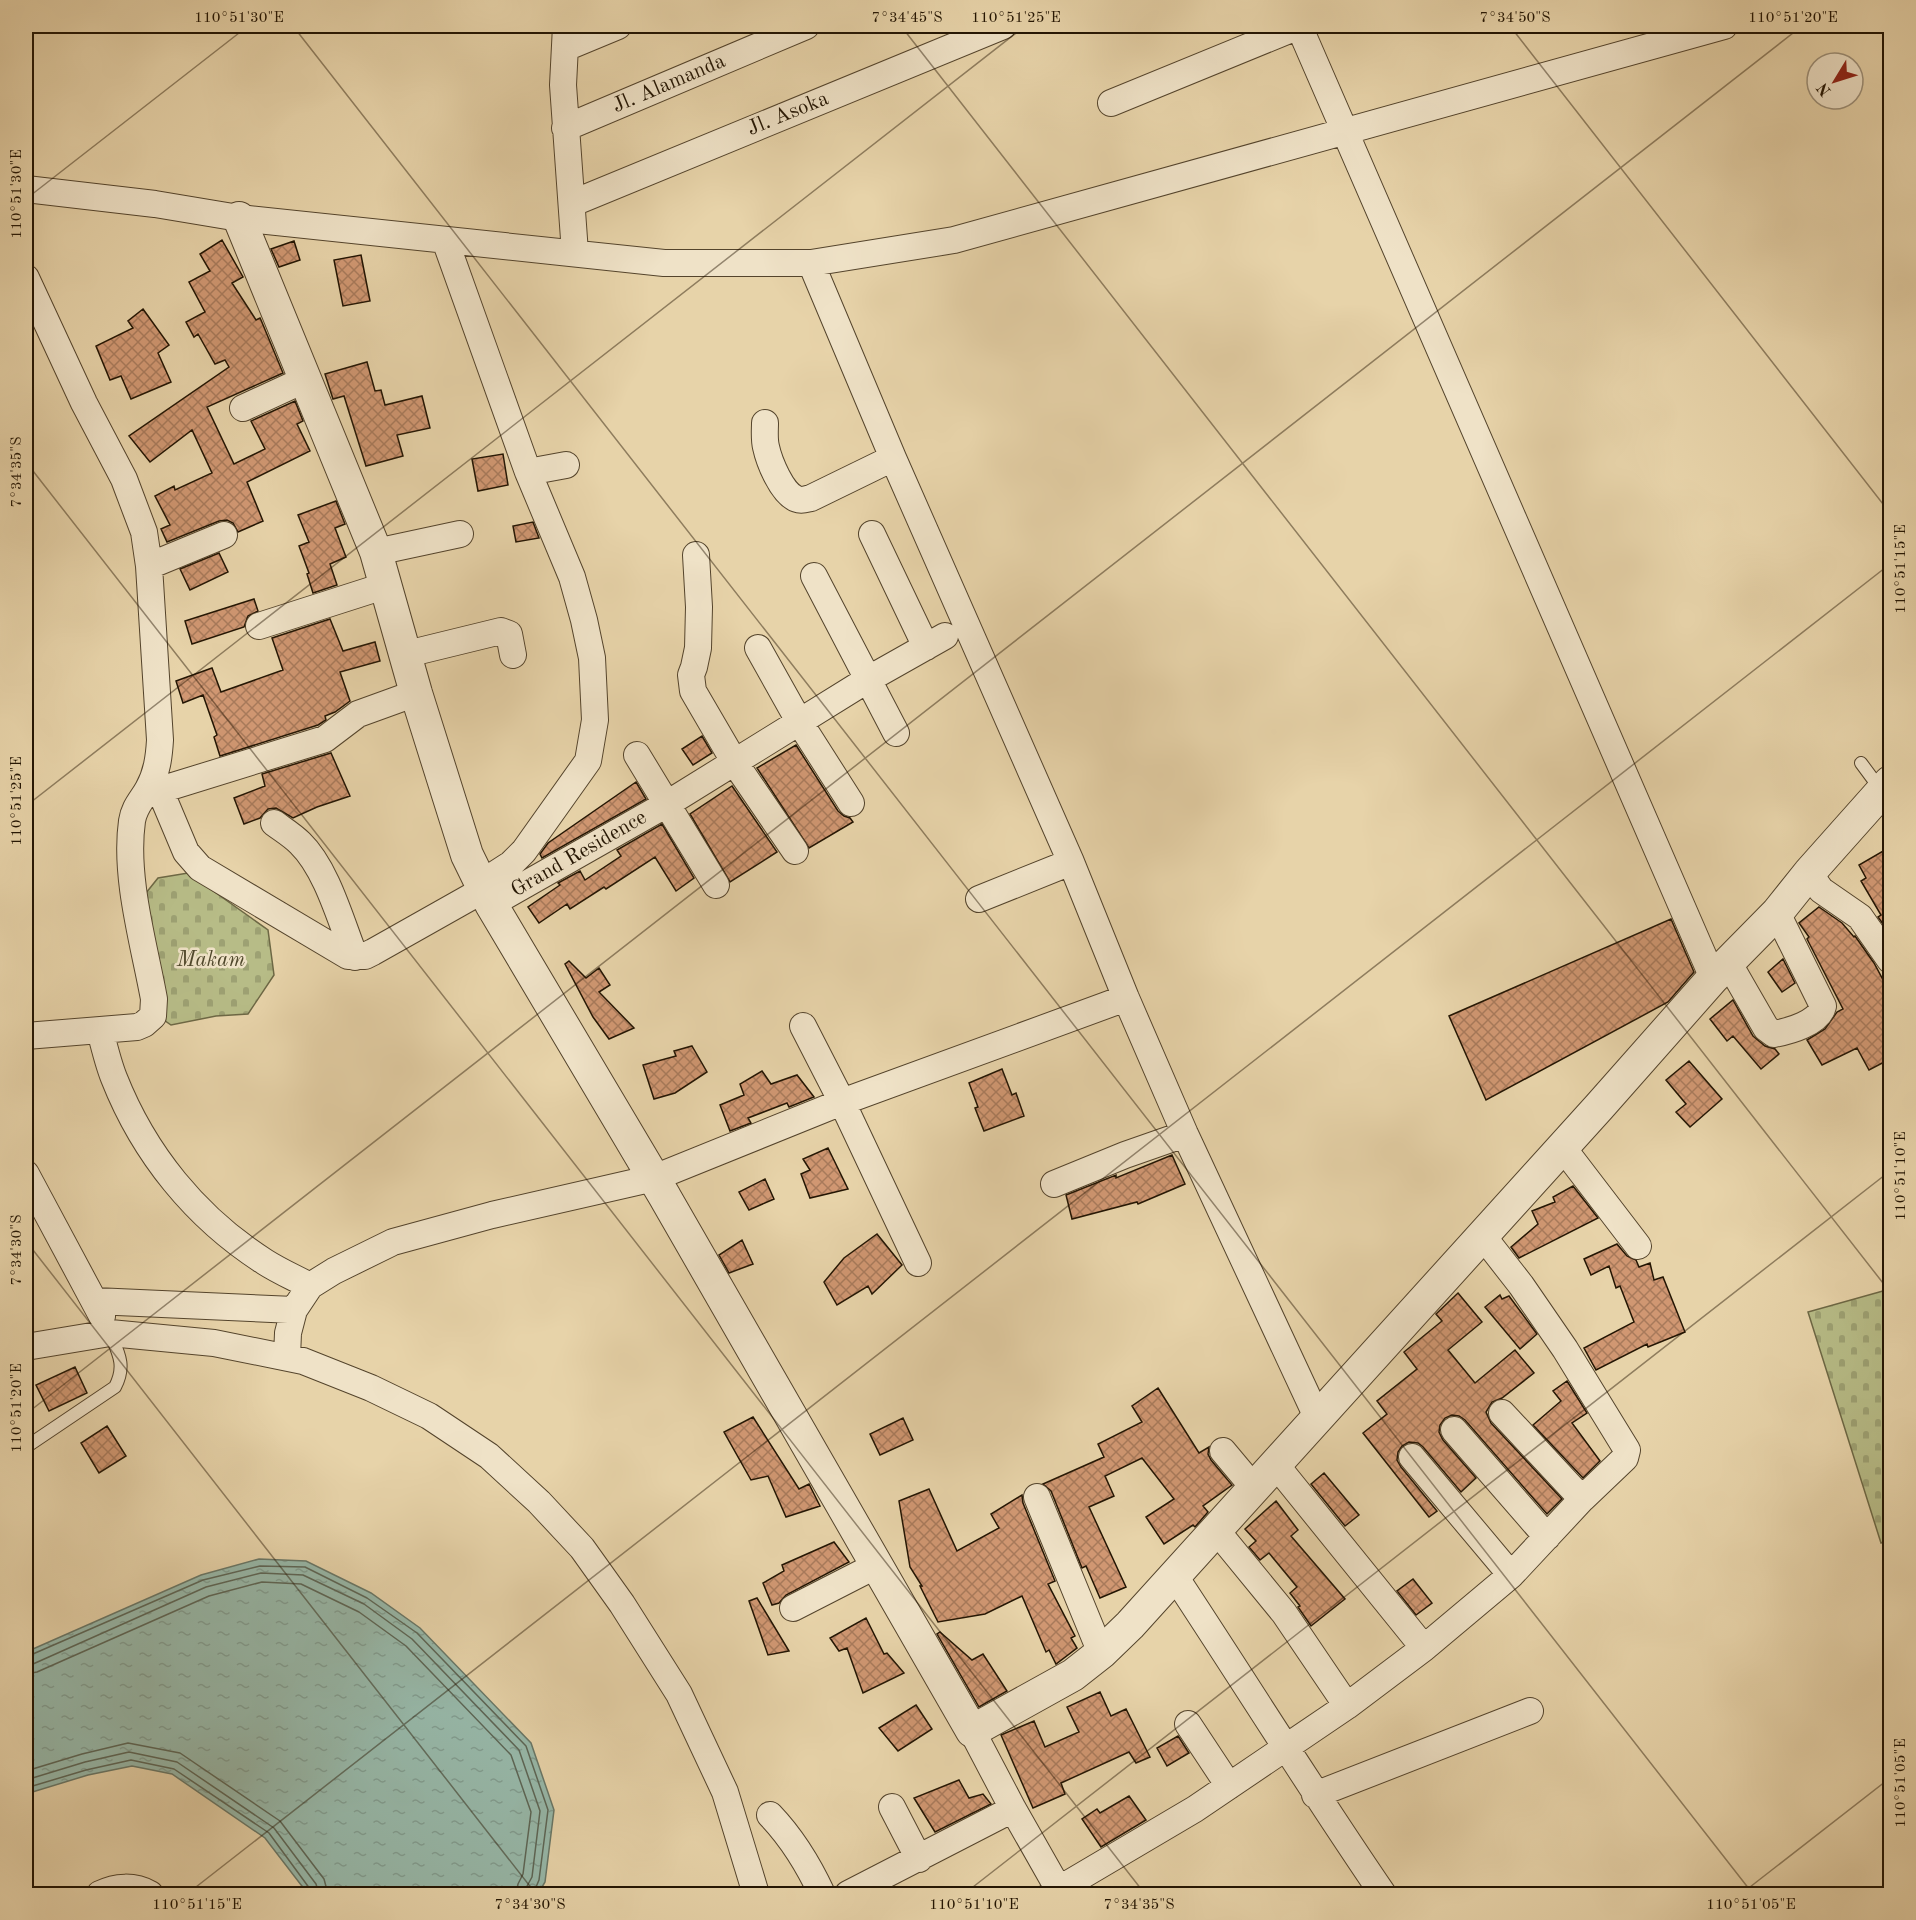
<svg xmlns="http://www.w3.org/2000/svg" width="1916" height="1920" viewBox="0 0 1916 1920" font-family="'Old Standard TT',serif">
  <style>
    .cemetery { fill: url(#cemetery-stones); stroke: #6d6845; stroke-width: 1.5 }
    .water { fill: url(#water-ripples); stroke: #697767; stroke-width: 1.5 }
    .lines { fill: none; stroke-linecap: round; stroke-linejoin: round }
    .shore { stroke: #5d6656; stroke-width: 1.5 }
    .building { fill: url(#building-cross-hatch); stroke: #231503; stroke-width: 1.5 }
    .service-casing { stroke: #54442c; stroke-width: 14 }
    .minor-casing { stroke: #54442c; stroke-width: 28 }
    .tertiary-casing { stroke: #54442c; stroke-width: 34 }
    .service { stroke: #efe2c7; stroke-width: 12 }
    .minor { stroke: #efe2c7; stroke-width: 26 }
    .tertiary { stroke: #efe2c7; stroke-width: 32 }
    .ticks { fill: none; stroke: #231503; stroke-width: 1.5; stroke-opacity: 0.45 }
    .labels { text-anchor: middle; dominant-baseline: central; stroke-width: 5; stroke-linejoin: round; paint-order: stroke }
    .street-label { font-size: 21px; fill: #231503; stroke: #efe2c7 }
    .park-label { font-size: 21px; font-style: italic; fill: #4f472b; stroke: #efe2c7 }
    .neatline { fill: none; stroke: #231503; stroke-width: 2 }
    .ticks-label { font-size: 15px; text-anchor: middle; fill: #231503 }
  </style>
  <defs>
    <pattern id="cemetery-stones" width="16" height="16" patternUnits="userSpaceOnUse" patternTransform="scale(1.5)"><rect width="16" height="16" fill="#b7bc87"/><path d="M2 7V4a2 2 0 0 1 4 0v3zM10 15v-3a2 2 0 0 1 4 0v3z" fill="#9da173"/></pattern>
    <pattern id="water-ripples" width="26" height="14" patternUnits="userSpaceOnUse" patternTransform="scale(1.5)"><rect width="26" height="14" fill="#97b8a9"/><path d="M2 4q2-2 4 0t4 0M15 11q2-2 4 0t4 0" fill="none" stroke="#829d90"/></pattern>
    <pattern id="building-cross-hatch" width="8" height="8" patternUnits="userSpaceOnUse" patternTransform="scale(1.5)"><rect width="8" height="8" fill="#d09772"/><path d="M0 0l8 8M0 8l8-8" fill="none" stroke="#a87a5b"/></pattern>
  </defs>
  <rect width="100%" height="100%" fill="#e7d3a9"/>
  <filter id="stains"><feTurbulence type="fractalNoise" baseFrequency=".00333" numOctaves="4"/><feColorMatrix values="0 0 0 0 .2 0 0 0 0 .09 0 0 0 0 .02 0 0 0 .5 -.17"/></filter>
  <radialGradient id="worn" r=".72"><stop offset=".6" stop-color="#630" stop-opacity="0"/><stop offset="1" stop-color="#630" stop-opacity=".3"/></radialGradient>
  <path class="cemetery" d="M188,873L268,930L274,975L248,1014L216,1016L171,1025L164,1020L142,898L158,878Z
    M1890,1289V1540L1881,1543L1808,1312Z"/>
  <path class="water" d="M259,1559L306,1561L371,1593L420,1628L531,1743L554,1810L545,1882L538,1894H308L265,1838L172,1774L132,1766L88,1775L26,1794V1652L201,1575Z"/>
  <g class="lines">
    <path class="shore" d="M26,1657L203,1580L260,1566L305,1567L367,1598L417,1633L526,1746L548,1810L539,1880L533,1894
      M26,1665L33,1664L206,1587L261,1573L303,1575L364,1604L412,1639L519,1750L540,1811L532,1877L526,1888L525,1894
      M26,1674L37,1672L209,1596L262,1582L301,1584L359,1612L406,1646L511,1755L531,1812L523,1874L518,1884L516,1894
      M26,1771L82,1754L128,1743L180,1753L280,1821L324,1879L328,1894
      M26,1780L85,1762L129,1752L177,1762L274,1828L316,1884L319,1894
      M26,1788L86,1770L131,1760L174,1769L269,1833L310,1889L311,1894"/>
  </g>
  <path class="building" d="M222,240L243,277L232,283L256,320L260,318L261,320L283,373L207,407L234,464L265,449L251,421L295,401L303,421L297,424L310,451L247,482L263,521L238,532L233,523L227,520L219,521L167,542L161,529L170,525L155,496L174,486L175,490L212,473L192,430L150,462L129,436L229,367L225,360L215,364L198,334L194,337L186,322L205,312L189,282L210,271L200,254Z
    M294,241L300,260L279,267L271,249Z
    M361,255L370,301L343,306L334,260Z
    M143,309L169,345L158,353L171,382L131,399L121,376L110,380L96,346L133,328L128,321Z
    M367,362L375,391L381,390L385,405L422,396L430,428L397,435L403,456L366,466L344,396L333,399L325,374Z
    M503,454L508,485L478,491L472,459Z
    M336,501L345,524L335,528L346,557L330,564L337,585L313,593L307,574L309,573L299,546L309,542L298,515Z
    M533,522L539,538L516,542L513,526Z
    M219,553L228,572L190,590L180,569Z
    M254,599L258,611L248,616L244,627L192,644L185,621Z
    M330,619L343,651L375,642L380,661L340,672L350,701L335,712L325,716L326,720L318,725L220,756L214,737L217,735L203,695L183,703L176,681L212,668L221,692L283,670L272,638Z
    M702,736L712,753L693,765L682,749Z
    M796,745L838,811L844,816L850,818L853,822L809,848L757,768Z
    M331,753L350,796L317,807L293,818L276,808L268,809L260,818L244,824L234,798L265,786L262,774Z
    M636,782L646,799L542,858L540,854L548,843Z
    M732,786L777,852L730,882L690,814Z
    M662,824L694,878L676,891L655,857L606,889L604,887L570,909L567,904L539,923L528,907L560,885L558,883L580,871L585,880L621,856L617,850Z
    M1890,847V934L1878,917L1881,915L1861,881L1866,878L1859,865Z
    M1819,907L1842,923L1854,937L1855,936L1874,963L1890,993V1059L1869,1070L1857,1048L1822,1065L1807,1040L1825,1029L1837,1012L1843,1009L1807,939L1809,937L1799,923Z
    M1671,919L1694,972L1668,1002L1486,1100L1449,1016Z
    M1783,959L1795,983L1782,992L1768,972Z
    M569,961L586,978L599,968L610,985L599,992L634,1028L609,1039L593,1017L565,964Z
    M1733,1000L1753,1036L1765,1046L1775,1049L1779,1054L1761,1069L1733,1036L1727,1041L1710,1019Z
    M692,1046L707,1072L675,1093L654,1099L643,1065L676,1056L674,1051Z
    M1689,1061L1722,1099L1690,1127L1676,1112L1686,1104L1666,1080Z
    M1002,1069L1012,1095L1016,1093L1024,1116L984,1131L975,1108L978,1107L969,1083Z
    M762,1071L771,1084L797,1075L814,1097L789,1107L787,1103L748,1118L751,1123L730,1131L720,1105L744,1095L740,1084Z
    M828,1148L848,1189L810,1198L801,1174L810,1170L803,1159Z
    M1172,1155L1185,1184L1138,1204L1137,1202L1072,1219L1066,1195L1116,1175V1178Z
    M765,1179L774,1199L749,1210L739,1192Z
    M1573,1186L1598,1218L1519,1258L1511,1247L1538,1224L1532,1211L1555,1202L1553,1197Z
    M877,1234L902,1265L872,1294L868,1286L837,1305L824,1282L844,1258Z
    M742,1240L753,1264L729,1273L719,1255Z
    M1617,1244L1627,1256L1636,1260L1639,1267L1650,1263L1654,1280L1663,1277L1685,1332L1648,1347L1647,1344L1596,1370L1584,1348L1634,1322L1620,1286L1616,1288L1609,1266L1591,1275L1584,1259Z
    M1458,1293L1482,1322L1448,1350L1475,1383L1515,1350L1534,1373L1502,1398L1492,1402L1486,1412L1491,1423L1562,1499L1547,1514L1465,1420L1459,1416L1452,1415L1445,1418L1440,1425L1439,1432L1443,1440L1476,1478L1461,1492L1423,1447L1418,1443L1409,1442L1402,1446L1398,1452L1397,1460L1401,1467L1437,1511L1429,1517L1363,1433L1387,1414L1377,1401L1417,1369L1404,1352L1442,1321L1436,1314Z
    M1500,1295L1502,1299L1509,1296L1537,1334L1520,1349L1485,1307Z
    M75,1367L87,1393L49,1411L36,1385Z
    M1567,1381L1587,1413L1572,1423L1600,1461L1583,1478L1533,1425L1561,1401L1553,1391Z
    M1158,1388L1199,1453L1209,1447L1208,1454L1211,1460L1232,1485L1203,1506L1208,1512L1195,1527L1193,1525L1164,1544L1146,1517L1174,1499L1142,1458L1105,1476L1114,1496L1089,1507L1126,1587L1100,1598L1086,1566L1082,1568L1051,1491L1043,1484L1104,1457L1098,1444L1142,1422L1132,1406Z
    M753,1417L799,1489L809,1484L820,1506L786,1517L768,1476L751,1480L724,1432Z
    M903,1418L913,1440L880,1455L870,1434Z
    M107,1426L126,1456L99,1473L81,1443Z
    M1324,1473L1359,1515L1345,1526L1311,1484Z
    M929,1489L957,1551L999,1528L991,1514L1022,1495L1023,1503L1055,1581L1048,1584L1075,1636L1071,1638L1077,1648L1056,1664L1049,1650L1046,1652L1022,1596L985,1614L938,1622L920,1586H922L910,1567L899,1501Z
    M1276,1501L1298,1530L1291,1536L1345,1599L1311,1626L1298,1607L1300,1606L1290,1593L1297,1587L1269,1553L1260,1560L1249,1547L1256,1541L1245,1529Z
    M834,1542L849,1562L786,1595L779,1603L772,1605L763,1583L784,1571L782,1565Z
    M1413,1579L1432,1603L1416,1615L1397,1591Z
    M757,1598L789,1651L768,1655L749,1601Z
    M866,1618L884,1654L887,1653L904,1673L863,1693L847,1648L839,1651L830,1638Z
    M940,1632L972,1660L983,1654L1007,1691L979,1707L937,1634Z
    M1100,1692L1111,1716L1126,1709L1150,1757L1136,1763L1129,1752L1061,1783L1065,1794L1033,1808L1001,1735L1034,1721L1045,1747L1079,1732L1067,1707Z
    M916,1705L932,1729L898,1751L879,1728Z
    M1178,1736L1189,1753L1167,1766L1157,1748Z
    M959,1780L969,1798L983,1794L991,1804L935,1832L914,1798Z
    M1129,1796L1146,1820L1101,1847L1082,1819L1097,1809L1100,1813Z"/>
  <g class="lines">
    <defs>
      <path id="service" d="M1861,763L1881,790
        M26,1447L115,1387C126,1366 119,1354 110,1333"/>
      <path id="minor" d="M566,26L563,85L575,253
        M1299,26L1713,978
        M565,48L618,26
        M1111,103L1299,26
        M565,128L806,26
        M26,189L155,204L239,218L664,263H811L954,240L1724,26
        M573,203L1003,26
        M445,240L528,472L572,577L584,620L592,658L595,720L588,761L524,851L511,864L480,884
        M811,263L893,458L1071,862L1126,998L1185,1134L1317,1417
        M26,278L84,403L124,479L144,532L149,566L160,740C159,757 157,773 148,789C142,800 134,807 132,821C124,877 144,944 154,999L153,1016L144,1024L137,1027L26,1036
        M243,408L306,379
        M765,423C765,430 764,439 766,447C769,461 782,494 797,499C802,501 806,499 811,498L893,458
        M528,472L566,465
        M872,534L926,647
        M376,552L460,534
        M696,555L699,607L698,648L694,667L691,675L693,691L735,763L795,851
        M149,566L224,535
        M814,576L896,733
        M259,626L387,585
        M758,648L800,723L851,803
        M407,654L501,631L509,634L513,655
        M637,755L716,885
        M154,776L186,852L200,868L348,956H365L373,952L483,890
        M160,790L325,739L358,714L416,693
        M274,823C282,829 292,835 300,843C327,869 341,922 355,957
        M1809,873L1821,890L1860,917L1890,960
        M979,899L1071,862
        M491,904L667,804L867,680L945,636
        M1728,962L1766,1028L1774,1034C1790,1031 1819,1023 1823,1006L1777,913
        M803,1026L842,1102L918,1263
        M100,1030C104,1046 108,1063 114,1078C144,1154 196,1218 265,1262C279,1271 295,1278 310,1286
        M1563,1148L1638,1246
        M26,1174L102,1316
        M1054,1184L1125,1155L1185,1134
        M95,1301L294,1310
        M26,1347L110,1333L214,1343L303,1361L371,1388L429,1416L489,1456L539,1502L582,1548L622,1604L679,1694L725,1792L756,1894
        M287,1357L288,1333L294,1310L310,1286L334,1271L393,1242L492,1215L654,1178L842,1102L1126,998
        M1502,1413L1582,1499
        M1454,1430L1547,1537
        M1223,1451L1254,1488
        M1412,1457L1511,1575
        M1037,1497L1101,1653
        M1216,1530L1284,1613L1347,1706
        M1174,1575C1244,1681 1311,1789 1383,1894
        M793,1608L877,1565
        M1424,1648L1511,1575L1582,1499L1625,1458L1627,1450L1565,1349L1521,1285L1482,1235
        M1188,1724L1229,1786
        M972,1731L1013,1809L1059,1890
        M1315,1795L1530,1711
        M892,1807L919,1859
        M770,1815C792,1838 809,1866 822,1894
        M100,1894C116,1886 134,1885 150,1894
        M848,1894L1013,1809
        M1051,1894L1195,1809L1347,1706L1424,1648L1276,1465"/>
      <path id="tertiary" d="M239,218L376,552L416,693L467,855L491,904L665,1197
        M654,1178L972,1731L1073,1675L1101,1653L1130,1625L1599,1107L1713,978L1777,913L1809,873L1890,782"/>
    </defs>
    <use href="#service" class="service-casing"/>
    <use href="#minor" class="minor-casing"/>
    <use href="#tertiary" class="tertiary-casing"/>
    <use href="#service" class="service"/>
    <use href="#minor" class="minor"/>
    <use href="#tertiary" class="tertiary"/>
  </g>
  <path class="ticks" d="M293,26L1753,1894M901,26L1890,1292M1510,26L1890,513M26,199L248,26M26,462L1145,1894M26,806L1025,26M26,1241L536,1894M26,1414L1802,26M187,1894L1890,564M964,1894L1890,1171M1741,1894L1890,1778"/>
  <g class="labels">
    <g class="street-label">
      <text transform="translate(669 84) rotate(-23)">Jl. Alamanda</text>
      <text transform="translate(788 114) rotate(-22)">Jl. Asoka</text>
      <text transform="translate(579 854) rotate(-30)">Grand Residence</text>
    </g>
    <g class="park-label">
      <text x="211" y="960">Makam</text>
    </g>
  </g>
  <rect width="1916" height="1920" fill="none" stroke="#e7d3a9" stroke-width="66"/>
  <g transform="translate(1835 81) rotate(232)"><circle r="28" fill="#efe2c7" stroke="#9d9079" stroke-width="1.5"/>
  <path d="M0-4.5L10 22L0 15L-10 22Z" fill="#8f2418"/>
  <text y="-9" font-size="16" font-weight="bold" text-anchor="middle" fill="#231503">N</text>
  </g>
  <rect x="33" y="33" width="1850" height="1854" class="neatline"/>
  <g class="ticks-label">
    <text x="239" y="22">110°51'30"E</text>
    <text x="907" y="22">7°34'45"S</text>
    <text x="1016" y="22">110°51'25"E</text>
    <text x="1515" y="22">7°34'50"S</text>
    <text x="1793" y="22">110°51'20"E</text>
    <text transform="translate(16 194) rotate(-90)" y="5">110°51'30"E</text>
    <text transform="translate(16 472) rotate(-90)" y="5">7°34'35"S</text>
    <text transform="translate(1900 569) rotate(-90)" y="5">110°51'15"E</text>
    <text transform="translate(16 801) rotate(-90)" y="5">110°51'25"E</text>
    <text transform="translate(1900 1176) rotate(-90)" y="5">110°51'10"E</text>
    <text transform="translate(16 1250) rotate(-90)" y="5">7°34'30"S</text>
    <text transform="translate(16 1408) rotate(-90)" y="5">110°51'20"E</text>
    <text transform="translate(1900 1783) rotate(-90)" y="5">110°51'05"E</text>
    <text x="197" y="1909">110°51'15"E</text>
    <text x="530" y="1909">7°34'30"S</text>
    <text x="974" y="1909">110°51'10"E</text>
    <text x="1139" y="1909">7°34'35"S</text>
    <text x="1751" y="1909">110°51'05"E</text>
  </g>
  <rect width="100%" height="100%" filter="url(#stains)"/>
  <rect width="100%" height="100%" fill="url(#worn)"/>
</svg>
